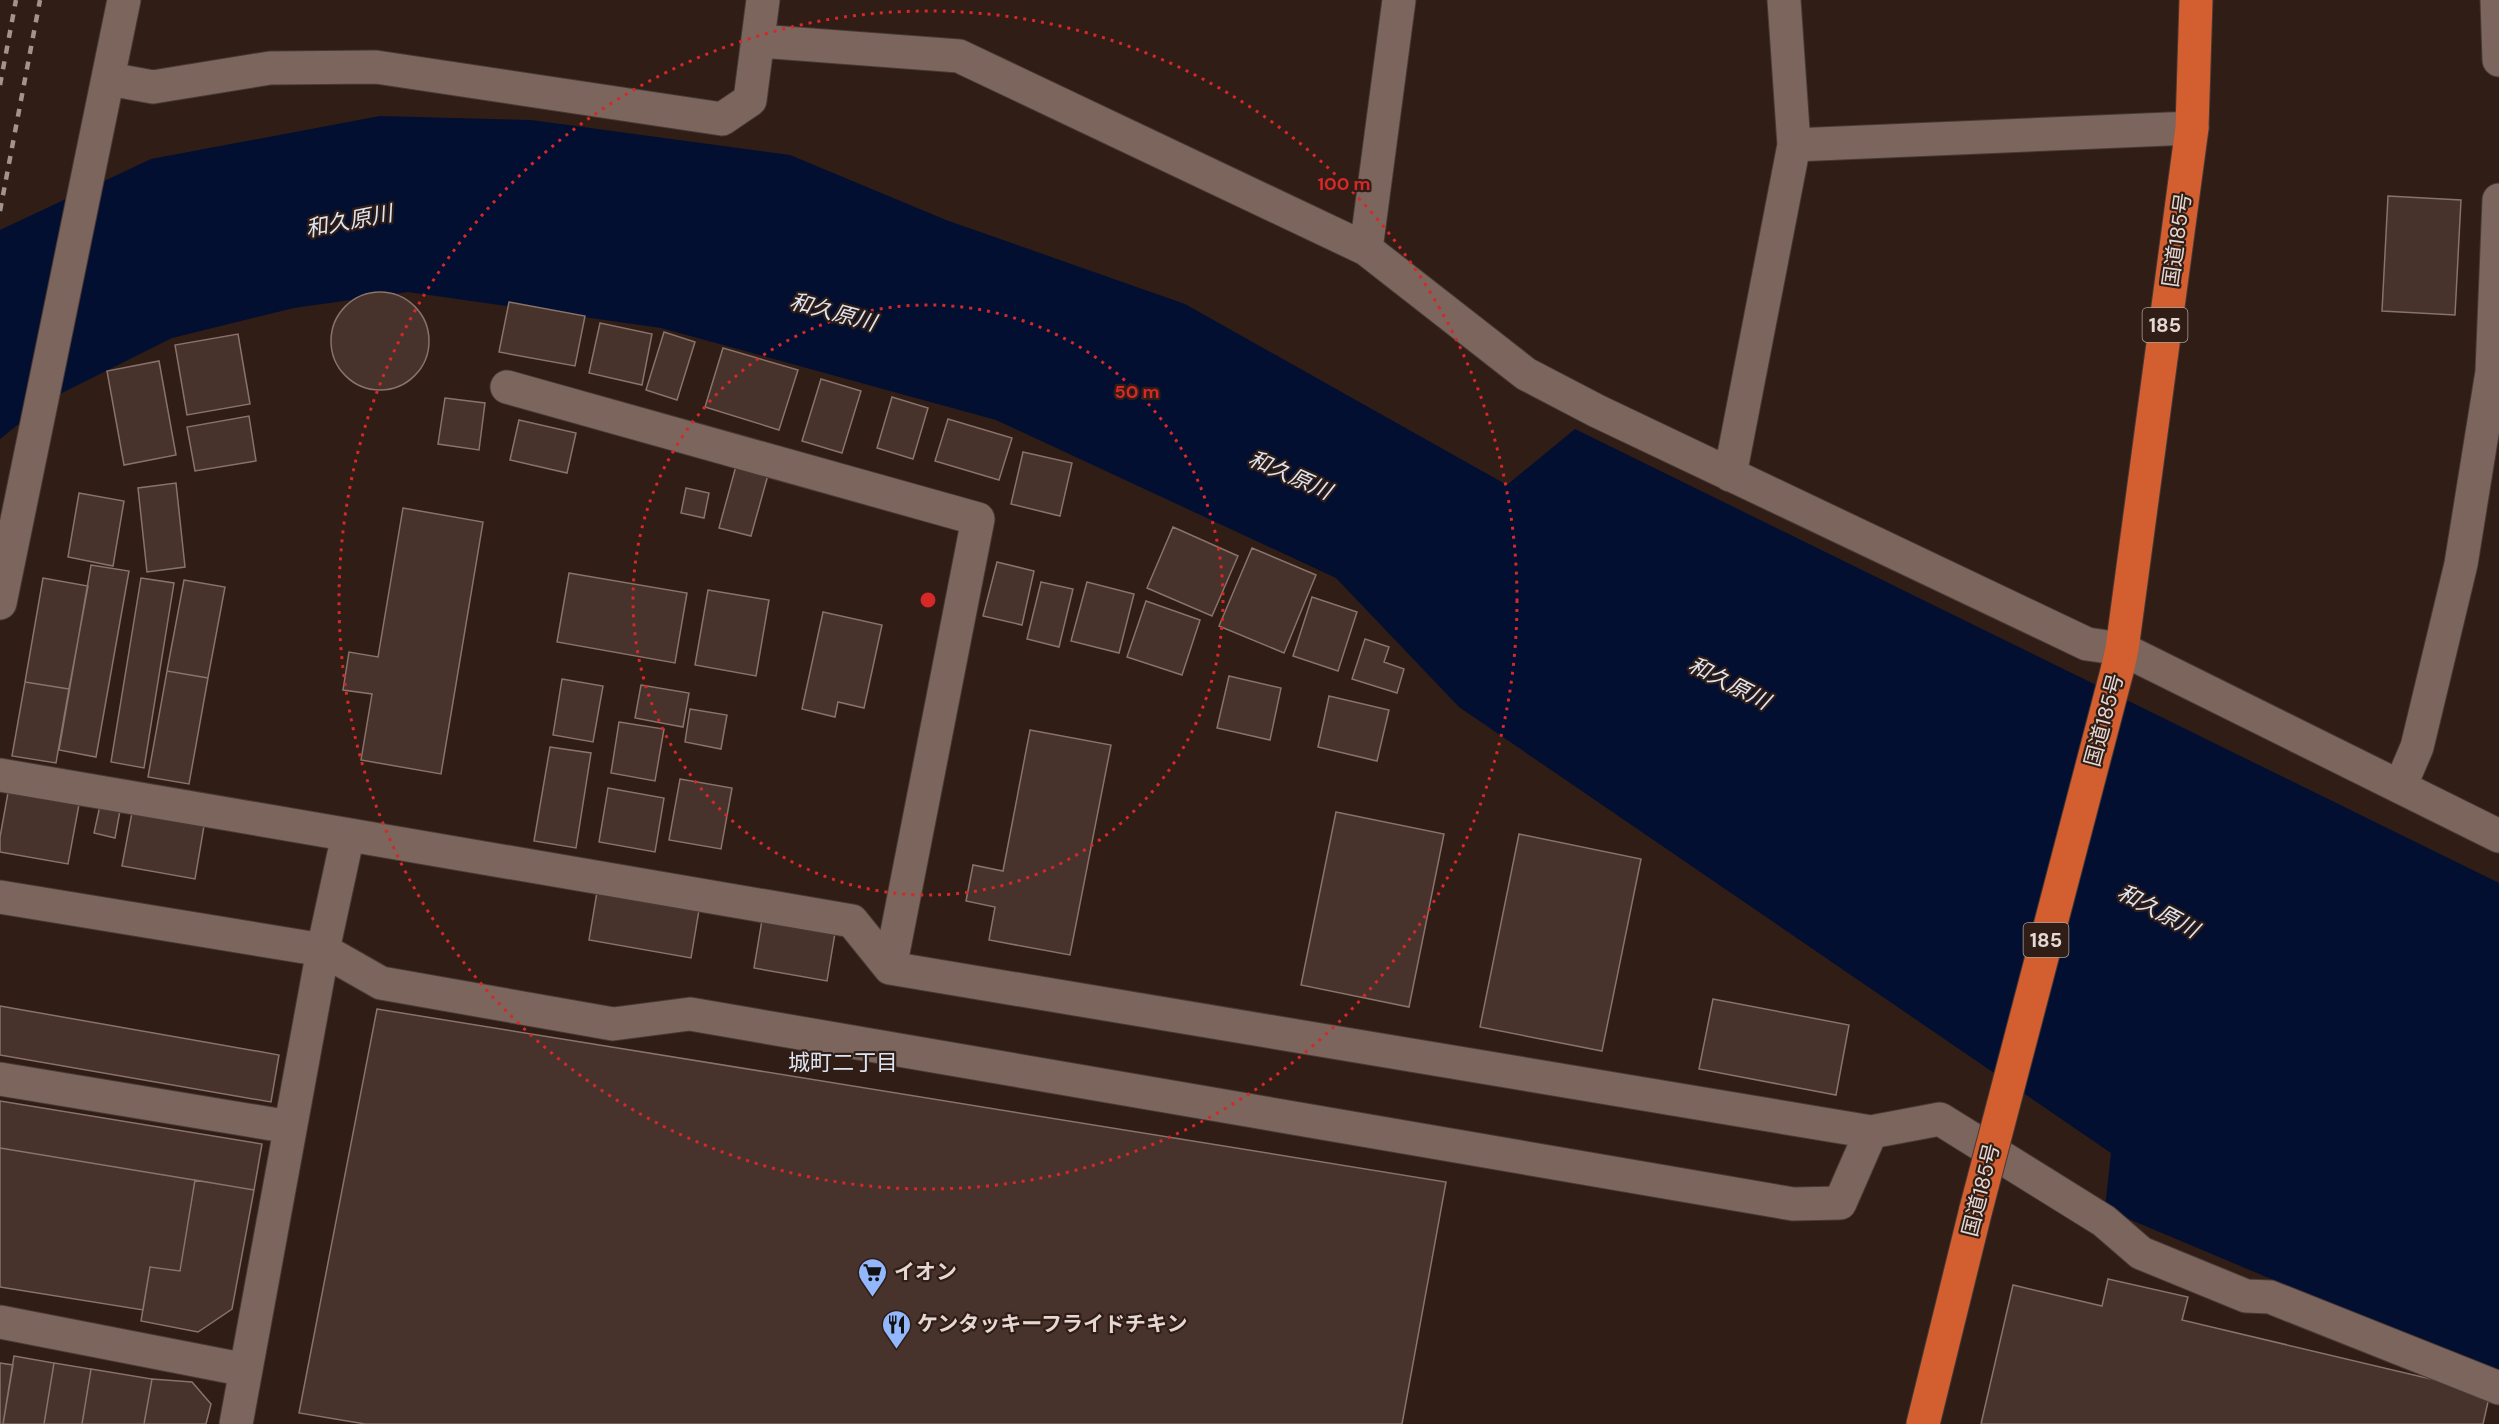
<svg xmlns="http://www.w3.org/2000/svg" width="2499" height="1424" viewBox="0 0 2499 1424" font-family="'DM Sans','Noto Sans JP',sans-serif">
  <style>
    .water { fill: #030f30 }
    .building { fill: #47332c; stroke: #89726a; stroke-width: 1.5 }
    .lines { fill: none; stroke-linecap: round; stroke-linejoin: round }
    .minor-casing { stroke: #483935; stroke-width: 35 }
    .highway-casing { stroke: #483935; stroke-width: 35 }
    .minor { stroke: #7b655c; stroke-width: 33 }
    .highway { stroke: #d35e2f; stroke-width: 33 }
    .rail { stroke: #a2938e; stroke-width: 4.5; stroke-dasharray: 8 8; stroke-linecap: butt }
    .highway-bridge-casing { stroke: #483935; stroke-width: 35; stroke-linecap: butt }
    .highway-bridge { stroke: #d35e2f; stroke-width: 33 }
    .ring { fill: none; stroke: #d62828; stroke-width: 3; stroke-dasharray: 3 6 }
    .labels { text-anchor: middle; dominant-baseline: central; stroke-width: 4.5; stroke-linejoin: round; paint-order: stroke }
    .shield { fill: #2f1d16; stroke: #aea09b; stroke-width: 1.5 }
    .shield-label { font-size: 20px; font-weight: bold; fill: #e5d8d4 }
    .street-label { font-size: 21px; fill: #e5d8d4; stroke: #2f1d16 }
    .poi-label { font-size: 21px; font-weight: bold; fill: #e5d8d4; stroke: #2f1d16; text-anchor: start }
    .water-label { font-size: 22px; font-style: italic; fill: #dde5f2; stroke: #2f1d16 }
    .neighbourhood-label { font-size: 22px; fill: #dee5f2; stroke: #2f1d16 }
    .centre { fill: #d62828; stroke: #2f1d16; stroke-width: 3 }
    .ring-label { font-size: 18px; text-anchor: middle; font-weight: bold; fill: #d62828; stroke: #2f1d16; stroke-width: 4.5; stroke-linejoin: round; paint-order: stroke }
  </style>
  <rect width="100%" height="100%" fill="#2f1d16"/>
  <path class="water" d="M380,116L531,120L790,155L946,220L1185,304L1507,485L1575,429L2499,883V1375L2105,1209L2111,1153L1459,707L1336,578L996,420L661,328L408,292L294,308L172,338L50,399L0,439V230L151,159Z"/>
  <path class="building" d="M2388,196L2461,200L2455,315L2382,311Z
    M331 341a49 49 0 1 1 98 0a49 49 0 1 1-98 0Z
    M509,302L585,316L575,366L499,352Z
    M600,323L652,334L642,385L589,373Z
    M664,332L695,342L677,400L646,390Z
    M238,334L250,404L187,415L175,345Z
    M723,348L798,370L779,430L705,407Z
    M159,361L176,455L124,465L107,371Z
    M821,379L861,391L842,453L802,441Z
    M892,397L928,408L913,459L877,448Z
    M445,398L485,403L479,450L438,444Z
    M249,416L256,461L195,471L187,427Z
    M948,419L1012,438L999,480L935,461Z
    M519,420L576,433L567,473L510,460Z
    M1023,452L1072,463L1060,516L1011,504Z
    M736,466L768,475L751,536L719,528Z
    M176,483L185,567L147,572L138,488Z
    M686,488L709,493L704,518L681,513Z
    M79,493L124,501L113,566L68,557Z
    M403,508L483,522L441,774L361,760L372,694L343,690L349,652L378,657Z
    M1173,527L1238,556L1212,616L1147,588Z
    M1252,548L1316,575L1284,653L1219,626Z
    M997,562L1034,571L1022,625L983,616Z
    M91,565L129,571L96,757L59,750Z
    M569,573L687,593L675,663L557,642Z
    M43,578L88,586L69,689L25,682Z
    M141,578L174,583L144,768L111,762Z
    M184,580L225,587L208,678L167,671Z
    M1041,582L1073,589L1059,647L1027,639Z
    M1087,582L1134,594L1119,653L1071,641Z
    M708,590L769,600L756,676L695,665Z
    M1312,597L1357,612L1338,671L1293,656Z
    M1146,601L1200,620L1182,675L1127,657Z
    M823,612L882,625L864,708L838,702L835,717L802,709Z
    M1365,639L1389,647L1384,662L1404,669L1397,693L1352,679Z
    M167,671L208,678L189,784L148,777Z
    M1229,676L1281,688L1270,740L1217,728Z
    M562,679L603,686L593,742L553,735Z
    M25,682L69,689L56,763L12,756Z
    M641,685L689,693L683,727L635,718Z
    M1329,696L1389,710L1377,761L1318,747Z
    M690,709L727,715L721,749L685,742Z
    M619,722L664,729L655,781L611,773Z
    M1030,730L1111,745L1070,955L989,940L995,907L966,901L973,865L1003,871Z
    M550,747L591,753L576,848L534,841Z
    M680,779L732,788L721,849L669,840Z
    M9,787L80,799L68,864L0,852V837Z
    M608,788L664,798L655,852L599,842Z
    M101,801L121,805L115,838L94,833Z
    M133,807L205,820L195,879L122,866Z
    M1336,812L1444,834L1409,1007L1301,985Z
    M1519,834L1641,859L1602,1051L1480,1027Z
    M598,886L700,904L691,958L589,940Z
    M763,914L836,927L827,981L754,968Z
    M1713,999L1849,1025L1836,1095L1699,1069Z
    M0,1006L279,1055L271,1102L0,1055Z
    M377,1009L1446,1182L1402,1424H365L299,1413Z
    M0,1101L262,1144L254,1190L0,1148Z
    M0,1148L195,1180L180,1271L150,1267L143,1310L0,1287Z
    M195,1180L254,1190L232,1309L198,1332L141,1321L150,1267L180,1271Z
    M2108,1279L2188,1297L2182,1320L2490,1393L2483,1424H1981L2013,1285L2102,1306Z
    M14,1356L54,1363L44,1424H3Z
    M0,1363L13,1365L3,1424H0Z
    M54,1363L91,1369L82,1424H44Z
    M91,1369L152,1379L144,1424H82Z
    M152,1379L192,1382L211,1404L206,1424H144Z"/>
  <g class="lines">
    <defs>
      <path id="minor" d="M2497,0L2499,60
        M758,41L959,56L1366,249L1526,374L1597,411L2087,644L2122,649L2499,836
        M109,79L153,87L270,68L376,67L722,119L750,100L763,0
        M1794,145L2192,128
        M1366,249L1399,0
        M507,387L978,519L890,968
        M1730,475L1794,145L1784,0
        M0,603L124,0
        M0,775L852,921L890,968L1871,1132L1940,1119L2104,1221L2141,1253L2246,1296L2270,1297L2499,1388
        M2400,787L2417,747L2461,564L2492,372L2499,200
        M0,897L323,950L381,983L613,1024L690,1014L1793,1204L1840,1203L1871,1132
        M0,1079L290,1127
        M0,1322L246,1370
        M236,1424L323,950L348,835"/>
      <path id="highway" d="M2117,671L2122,649L2192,128L2196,0
        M1923,1424L1976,1209"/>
    </defs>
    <use href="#minor" class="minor-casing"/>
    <use href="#highway" class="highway-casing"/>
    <use href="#minor" class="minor"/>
    <use href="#highway" class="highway"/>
    <path class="rail" d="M0,85L16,0
      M0,211L40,0"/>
    <defs>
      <path id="highway-bridge" d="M1976,1209L2117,671"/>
    </defs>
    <use href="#highway-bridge" class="highway-bridge-casing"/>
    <use href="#highway-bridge" class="highway-bridge"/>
  </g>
  <g class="ring">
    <circle cx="928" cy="600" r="295"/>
    <circle cx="928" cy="600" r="589"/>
  </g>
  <defs>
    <symbol id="supermarket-pin" viewBox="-11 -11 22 30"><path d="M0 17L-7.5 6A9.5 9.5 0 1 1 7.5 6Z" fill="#93b7fd" stroke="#2f1d16"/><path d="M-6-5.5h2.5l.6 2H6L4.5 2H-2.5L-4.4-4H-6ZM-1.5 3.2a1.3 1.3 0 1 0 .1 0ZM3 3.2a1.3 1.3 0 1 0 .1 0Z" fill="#111"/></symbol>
    <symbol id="restaurant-pin" viewBox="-11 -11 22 30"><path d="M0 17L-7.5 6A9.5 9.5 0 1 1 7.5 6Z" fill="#93b7fd" stroke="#2f1d16"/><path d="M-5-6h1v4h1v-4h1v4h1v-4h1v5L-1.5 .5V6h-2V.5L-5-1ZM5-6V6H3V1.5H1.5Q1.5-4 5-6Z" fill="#111"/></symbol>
  </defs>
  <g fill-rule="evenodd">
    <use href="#supermarket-pin" x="856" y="1256" width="33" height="45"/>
    <use href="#restaurant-pin" x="880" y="1308" width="33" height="45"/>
  </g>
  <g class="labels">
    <g class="shield">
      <rect x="2142.5" y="308" width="45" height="34" rx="4.5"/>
      <rect x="2023.5" y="923" width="45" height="34" rx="4.5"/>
    </g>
    <g class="shield-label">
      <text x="2165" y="325">185</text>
      <text x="2046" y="940">185</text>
    </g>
    <g class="street-label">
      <text transform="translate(2177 240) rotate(-82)">国道185号</text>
      <text transform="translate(2104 720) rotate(-75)">国道185号</text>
      <text transform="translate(1981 1190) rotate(-76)">国道185号</text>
    </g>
    <g class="poi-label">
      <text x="894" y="1272">イオン</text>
      <text x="917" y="1324">ケンタッキーフライドチキン</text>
    </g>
    <g class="water-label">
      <text transform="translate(349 221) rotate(-11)">和久原川</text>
      <text transform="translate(833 312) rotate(15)">和久原川</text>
      <text transform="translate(1290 475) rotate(24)">和久原川</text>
      <text transform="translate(1729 683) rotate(27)">和久原川</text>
      <text transform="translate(2158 911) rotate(28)">和久原川</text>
    </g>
    <g class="neighbourhood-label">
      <text x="843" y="1062">城町二丁目</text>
    </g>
  </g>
  <circle cx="928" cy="600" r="9" class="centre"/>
  <g class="ring-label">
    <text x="1344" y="190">100 m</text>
    <text x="1137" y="398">50 m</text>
  </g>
</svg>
